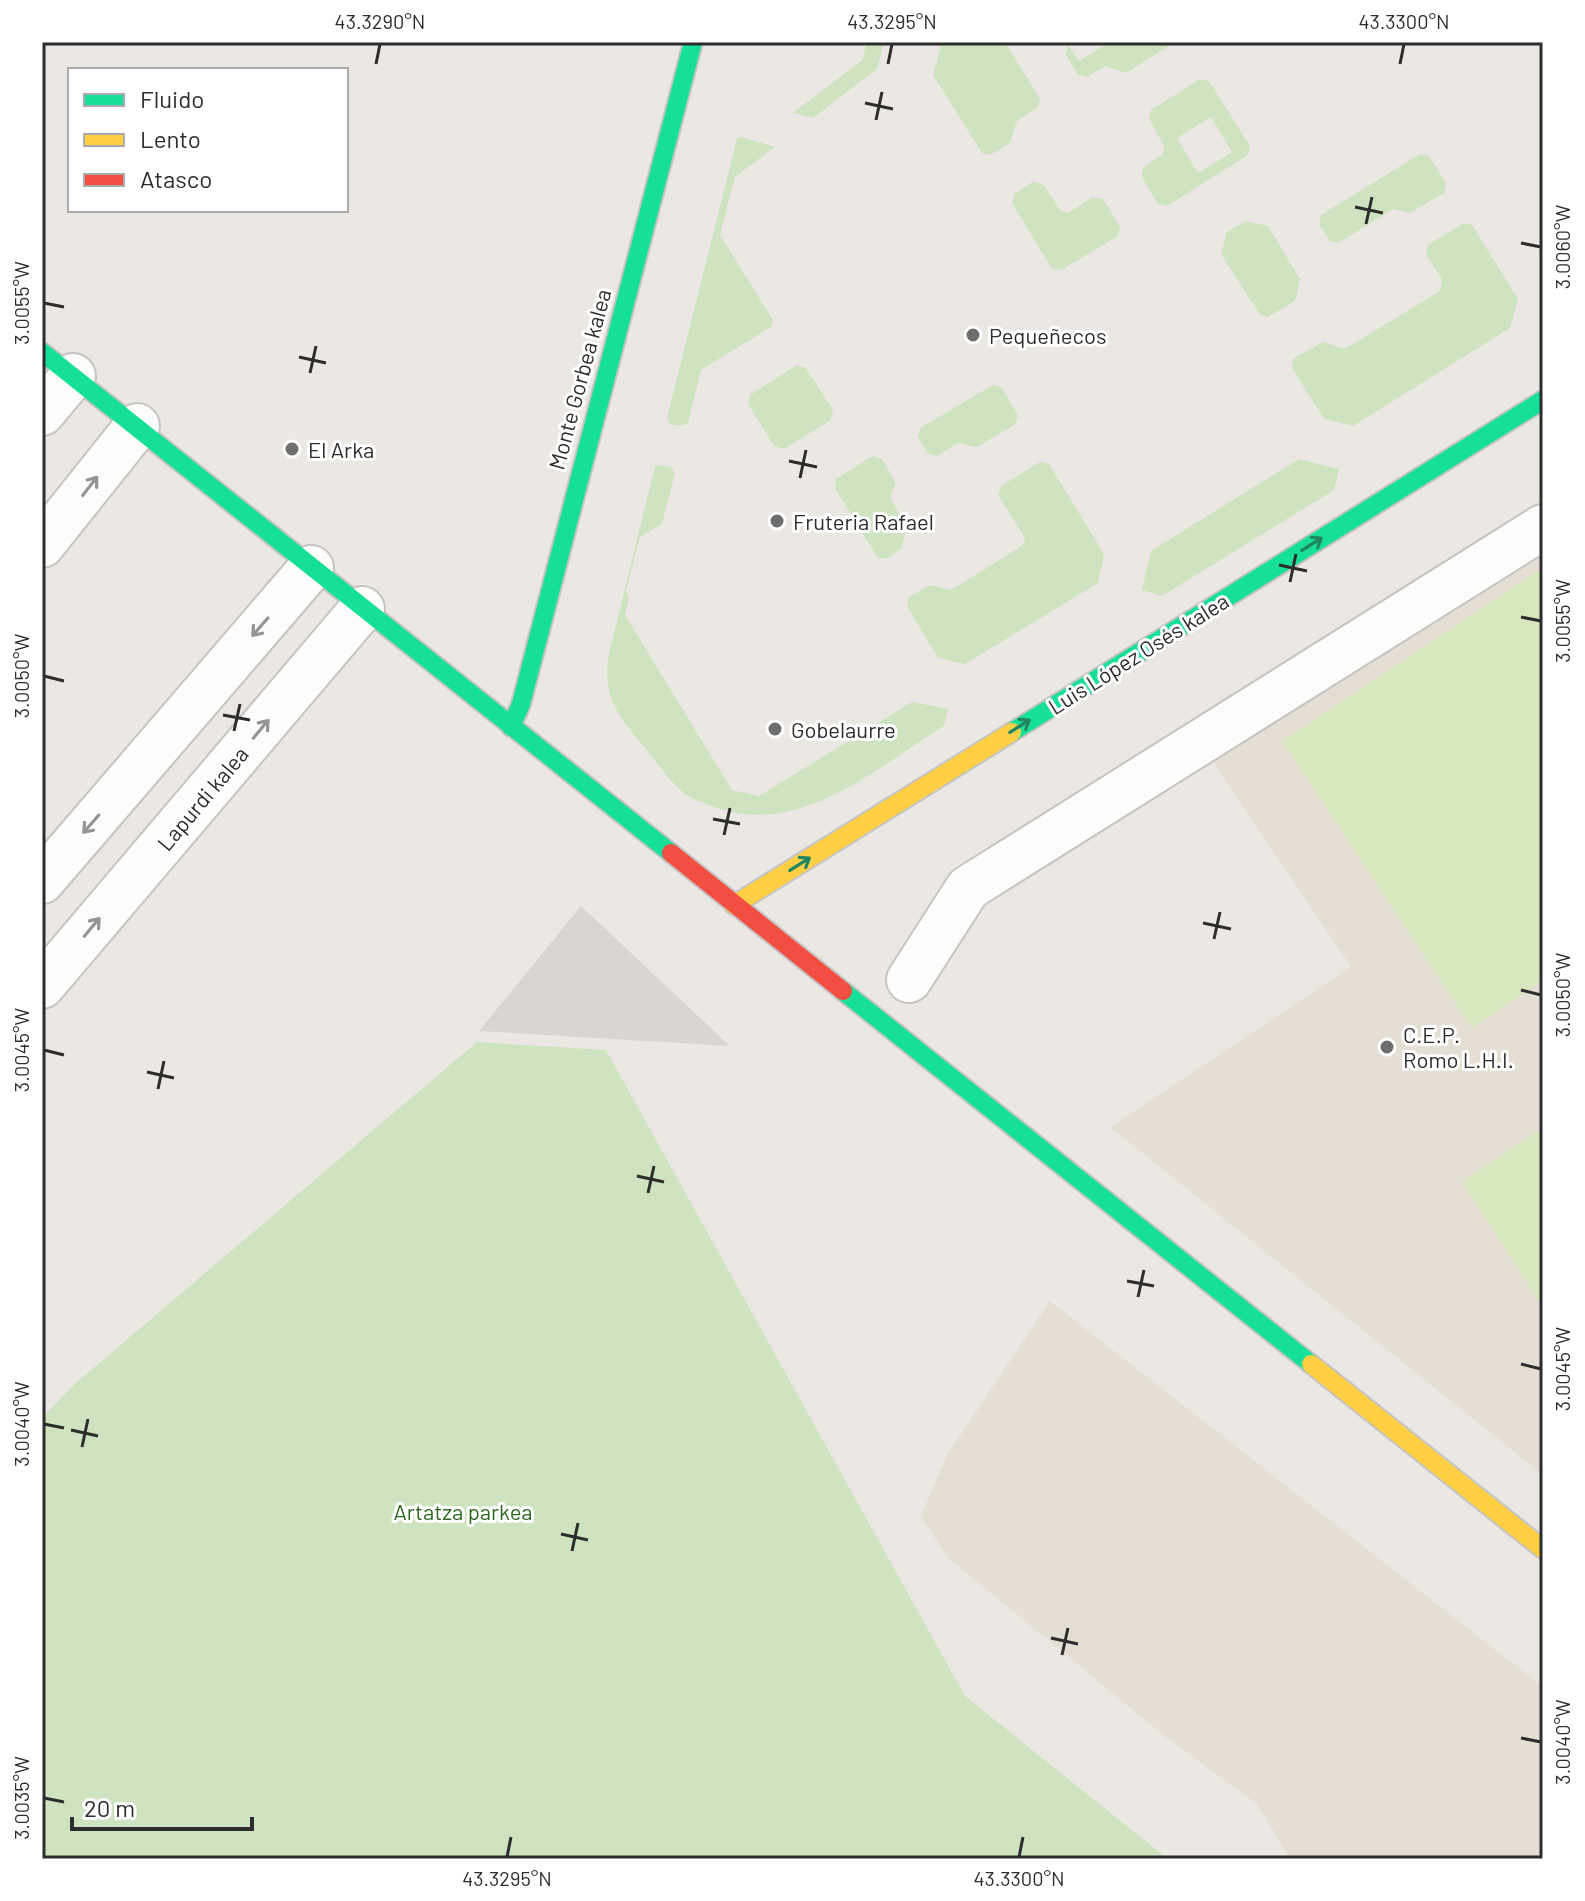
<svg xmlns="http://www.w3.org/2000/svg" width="1585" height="1901" viewBox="0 0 1585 1901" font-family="Barlow,sans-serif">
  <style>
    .education { fill: #e5dfd3 }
    .green { fill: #cee4c0; fill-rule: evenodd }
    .pitch { fill: #d7e7be }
    .plaza { fill: #d9d6d2 }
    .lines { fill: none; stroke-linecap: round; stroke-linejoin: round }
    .street-casing { stroke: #c5c4c3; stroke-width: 48 }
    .fast-casing { stroke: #c5c4c3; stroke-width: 22 }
    .slow-casing { stroke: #c5c4c3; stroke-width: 22 }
    .jam-casing { stroke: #c5c4c3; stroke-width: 22 }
    .street { stroke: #fcfcfb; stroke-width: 44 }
    .fast { stroke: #16e098; stroke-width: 18 }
    .slow { stroke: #ffcf43; stroke-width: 18 }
    .jam { stroke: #f24e42; stroke-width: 18 }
    .oneway { stroke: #949494 }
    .oneway2 { stroke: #228662 }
    .ticks { fill: none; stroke: #2d2d2d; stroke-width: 3 }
    .poi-dot { fill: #706e6d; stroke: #fff; stroke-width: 3 }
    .labels { text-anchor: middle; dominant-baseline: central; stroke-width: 6; stroke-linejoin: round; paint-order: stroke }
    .poi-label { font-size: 22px; fill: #2d2d2d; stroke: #fff; text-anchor: start }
    .street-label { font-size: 22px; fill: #2d2d2d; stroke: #fff }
    .park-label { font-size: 22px; fill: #2e6820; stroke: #fff }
    .neatline { fill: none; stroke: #2d2d2d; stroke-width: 3 }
    .ticks-label { font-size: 20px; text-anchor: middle; fill: #2d2d2d }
  </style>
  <rect width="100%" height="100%" fill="#ebe8e4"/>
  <path class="education" d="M1543,531V1475L1110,1127L1351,967L1201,744Z
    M1050,1301L1543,1687V1859H1290L1258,1805L1167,1738L947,1557L921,1516L947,1455Z"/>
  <path class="green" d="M867,42H884L877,69L813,118L793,113L862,60Z
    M942,42H1005L1040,99L1038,107L1017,121L1010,143L990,155L982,153L933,75Z
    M1110,42H1175L1126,73L1105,66L1087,77L1078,75L1066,55L1068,45L1079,61Z
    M1200,79L1209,81L1250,146L1248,155L1167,206L1158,204L1141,176L1144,167L1163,154L1164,146L1149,119L1151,110ZM1211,117L1232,152L1198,173L1177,138Z
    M742,137L775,147L735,177L720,235L773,320L772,326L701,370L688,423L682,426L670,424L667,418L737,139Z
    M1420,154L1429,156L1446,183L1444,193L1410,213L1393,209L1338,243L1330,241L1319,224L1321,215Z
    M1034,181L1043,184L1061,211L1068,213L1093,197L1103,199L1120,227L1118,236L1061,270L1052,269L1012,203L1014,194Z
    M1246,221L1268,226L1300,279L1295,301L1268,317L1260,315L1221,254L1227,232Z
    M1464,223L1472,225L1518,299L1510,328L1353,426L1324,419L1292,368L1293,359L1323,342L1345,349L1440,291L1442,280L1426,254L1428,245Z
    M797,365L806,368L833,410L831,420L784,449L774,446L748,404L750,395Z
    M993,385L1001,387L1018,415L1016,424L977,447L958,443L937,456L928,454L918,437L920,428Z
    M873,456L882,459L896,483L890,497L907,527L901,549L886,559L877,557L835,488L836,479Z
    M1299,459L1339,469L1334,490L1162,596L1142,590L1151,551Z
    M1040,462L1049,464L1104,554L1098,583L965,664L938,658L907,606L909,597L930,585L951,590L1022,546L1025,538L998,495L1001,486Z
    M660,465L671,467L675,473L662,524L640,537L626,591L629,597L625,615L732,790L759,796L912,702L948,709L944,726C876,768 797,840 712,806C703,803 692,799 684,793C669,781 657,762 644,747C617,715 600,694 610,649L655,467Z
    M477,1042L606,1050L965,1696L1168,1859H42V1418L77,1382Z"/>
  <path class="pitch" d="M1543,567V980L1472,1028L1282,741Z
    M1543,1128V1307L1462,1182Z"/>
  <path class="plaza" d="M581,906L730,1046L479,1031Z"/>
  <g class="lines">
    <defs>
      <path id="street" d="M42,413L73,376
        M42,545L137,426
        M42,881L311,568
        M909,980L968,888L1543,527
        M42,986L362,609"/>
      <path id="fast" d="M42,352L671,853
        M511,727L521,704L693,42
        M1012,732L1543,400
        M843,991L1311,1364"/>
      <path id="slow" d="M734,905L1012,732
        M1311,1364L1543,1549"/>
      <path id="jam" d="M671,853L843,991"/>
    </defs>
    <use href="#street" class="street-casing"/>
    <use href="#fast" class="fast-casing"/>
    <use href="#slow" class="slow-casing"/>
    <use href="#jam" class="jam-casing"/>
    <use href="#street" class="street"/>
    <use href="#fast" class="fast"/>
    <use href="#slow" class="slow"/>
    <use href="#jam" class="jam"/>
  </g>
  <defs><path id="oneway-shaft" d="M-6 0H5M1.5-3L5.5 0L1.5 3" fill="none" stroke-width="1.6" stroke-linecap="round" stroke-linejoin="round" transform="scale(2)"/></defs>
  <g class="oneway">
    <use href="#oneway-shaft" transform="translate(90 486) rotate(-52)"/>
    <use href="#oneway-shaft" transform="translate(260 627) rotate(131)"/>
    <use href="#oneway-shaft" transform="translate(261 729) rotate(-50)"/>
    <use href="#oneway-shaft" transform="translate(91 824) rotate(131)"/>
    <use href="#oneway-shaft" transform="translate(92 927) rotate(-50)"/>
  </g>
  <g class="oneway2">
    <use href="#oneway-shaft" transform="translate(1312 544) rotate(-32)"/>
    <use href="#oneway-shaft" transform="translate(1020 726) rotate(-32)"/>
    <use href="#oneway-shaft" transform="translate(800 864) rotate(-32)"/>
  </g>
  <path class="ticks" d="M376,64L380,44M888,64L892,44M1400,64L1404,44M865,103L893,109M876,120L882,92M1355,207L1383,213M1366,224L1372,197M1521,243L1541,247M44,303L64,307M299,357L326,363M310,373L316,346M789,461L817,467M800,478L806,450M1279,565L1307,571M1290,582L1296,554M1521,617L1541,621M44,676L64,681M223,715L250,720M234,731L240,704M713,819L740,824M724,835L730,808M1203,923L1231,929M1214,939L1220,912M1521,990L1541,995M44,1050L64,1055M147,1072L174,1078M158,1089L164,1061M637,1176L664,1182M648,1193L654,1166M1127,1281L1154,1286M1138,1297L1144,1270M1521,1364L1541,1369M44,1424L64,1428M71,1430L98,1436M82,1447L88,1419M561,1534L588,1540M572,1551L578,1523M1051,1638L1078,1644M1062,1655L1068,1628M1521,1738L1541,1742M44,1798L64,1802M507,1857L511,1837M1019,1857L1023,1837"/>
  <g class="poi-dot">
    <circle cx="973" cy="335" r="8"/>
    <circle cx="292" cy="449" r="8"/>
    <circle cx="777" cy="521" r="8"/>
    <circle cx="775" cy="729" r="8"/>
    <circle cx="1387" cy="1047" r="8"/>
  </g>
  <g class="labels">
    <g class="poi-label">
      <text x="989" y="335">Pequeñecos</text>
      <text x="308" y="449">El Arka</text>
      <text x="793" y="521">Fruteria Rafael</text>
      <text x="791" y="729">Gobelaurre</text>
      <text x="1403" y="1034">C.E.P.<tspan x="1403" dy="25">Romo L.H.I.</tspan></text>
    </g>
    <g class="street-label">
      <text transform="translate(579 379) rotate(-75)">Monte Gorbea kalea</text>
      <text transform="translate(1138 653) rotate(-32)">Luis López Osés kalea</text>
      <text transform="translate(202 798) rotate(-50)">Lapurdi kalea</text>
    </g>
    <g class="park-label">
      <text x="463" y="1511">Artatza parkea</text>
    </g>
  </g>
  <rect width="1585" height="1901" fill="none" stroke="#ffffff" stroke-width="88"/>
  <rect x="68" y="68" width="280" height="144" fill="#ffffff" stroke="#ababab" stroke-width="2"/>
  <rect x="84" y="94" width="40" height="12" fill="#16e098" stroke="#ababab" stroke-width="2"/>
  <text x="140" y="108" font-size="24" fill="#2d2d2d">Fluido</text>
  <rect x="84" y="134" width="40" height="12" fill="#ffcf43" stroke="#ababab" stroke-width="2"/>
  <text x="140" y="148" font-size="24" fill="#2d2d2d">Lento</text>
  <rect x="84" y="174" width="40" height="12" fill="#f24e42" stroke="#ababab" stroke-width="2"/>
  <text x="140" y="188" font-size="24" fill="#2d2d2d">Atasco</text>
  <path d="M72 1817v12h180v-12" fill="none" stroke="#2d2d2d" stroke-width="4"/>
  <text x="84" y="1817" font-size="24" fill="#2d2d2d" stroke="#ffffff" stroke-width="6" paint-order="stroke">20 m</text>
  <rect x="44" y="44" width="1497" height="1813" class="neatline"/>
  <g class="ticks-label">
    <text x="380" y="29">43.3290°N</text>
    <text x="892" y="29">43.3295°N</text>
    <text x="1404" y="29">43.3300°N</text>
    <text transform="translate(1563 247) rotate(-90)" y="7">3.0060°W</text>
    <text transform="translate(22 303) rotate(-90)" y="7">3.0055°W</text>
    <text transform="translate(1563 621) rotate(-90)" y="7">3.0055°W</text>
    <text transform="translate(22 676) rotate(-90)" y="7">3.0050°W</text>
    <text transform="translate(1563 995) rotate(-90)" y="7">3.0050°W</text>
    <text transform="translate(22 1050) rotate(-90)" y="7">3.0045°W</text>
    <text transform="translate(1563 1369) rotate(-90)" y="7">3.0045°W</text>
    <text transform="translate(22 1424) rotate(-90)" y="7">3.0040°W</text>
    <text transform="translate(1563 1742) rotate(-90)" y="7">3.0040°W</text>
    <text transform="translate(22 1798) rotate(-90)" y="7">3.0035°W</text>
    <text x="507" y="1886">43.3295°N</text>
    <text x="1019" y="1886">43.3300°N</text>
  </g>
</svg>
